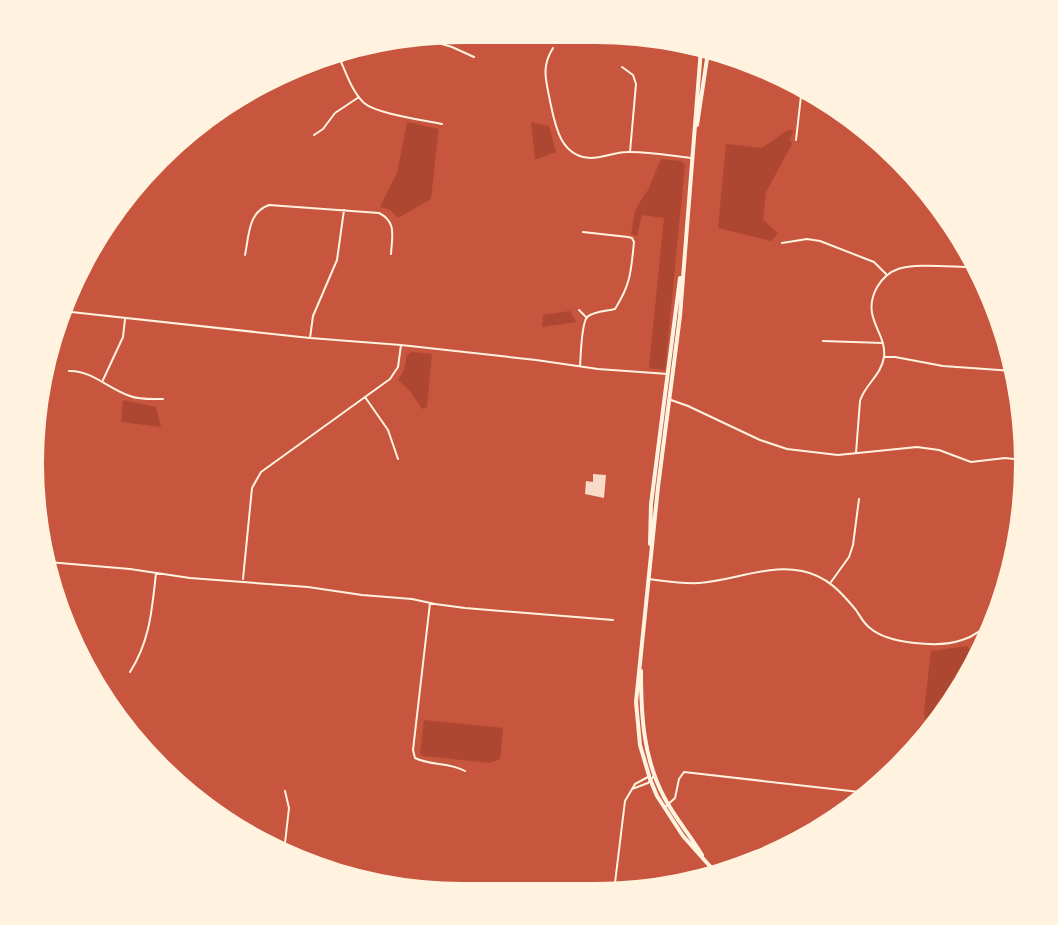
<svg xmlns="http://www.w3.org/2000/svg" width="1058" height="925" viewBox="0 0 1058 925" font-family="'Space Grotesk',sans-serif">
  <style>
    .green { fill: #ae4732 }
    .building { fill: #f7dbc8 }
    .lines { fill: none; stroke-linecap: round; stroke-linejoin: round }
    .minor { stroke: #fff3e0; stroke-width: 2 }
    .primary { stroke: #fff3e0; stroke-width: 4 }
  </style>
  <rect width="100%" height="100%" fill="#c8553d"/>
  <path class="green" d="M407,122L439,129L438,135L431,199L398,218L390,210L380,207L397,173Z
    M531,122L549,126L556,152L535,160Z
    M788,130H794L790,139L792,144L766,192L763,220L778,233L771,241L718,228L726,144L762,148Z
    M661,159L681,161L685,165L665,370L649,368L664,218L642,215L637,236L631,234L635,211L644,195L648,190Z
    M570,311L576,322L542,327L543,315Z
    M412,352L432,354L427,407L422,409L410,391L398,380L404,370L407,355Z
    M123,400L156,407L161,427L121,422Z
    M967,646L978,657L936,724L927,733L924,712L931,651Z
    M424,720L503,728L500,759L490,763L423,756L420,753Z"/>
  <path class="building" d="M593,474L606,475L604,498L585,494L586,481L593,482Z"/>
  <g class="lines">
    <path class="minor" d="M421,38L452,47L474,57
      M553,48C541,67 546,80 550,101C555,125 560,157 591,158C603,158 615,152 627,152C648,151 671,156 691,158
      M337,53C345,69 351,91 364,103C377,114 424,120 442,124
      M341,62L363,46
      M622,67L633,75L636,84L630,152
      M314,135L323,129L335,113L359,97
      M796,140L802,87
      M782,243L807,239L820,241L874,262L886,274
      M245,255C249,236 248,212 269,205L379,213C397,222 392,236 391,254
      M579,310L587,318
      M62,311L310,338L401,345L536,360L598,369L668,374
      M310,338L313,316L337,260L344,210
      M823,341L883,343
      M884,357H895L943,366L1013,371
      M580,366C581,355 581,325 587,317C593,311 607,311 615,309C631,284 631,271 634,242L632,238L628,237L583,232
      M69,371C91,370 109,389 130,396C140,400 152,399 163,399
      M103,380L123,337L125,319
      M365,397L388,430L398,459
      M671,400L688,406L760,440L787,449L838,455L917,447L939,450L971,462L1005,458L1023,460
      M856,453L860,401C865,384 881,376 884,357C886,340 875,329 872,313C869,295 881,275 898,269C914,263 953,267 972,267
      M48,562L130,569L190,578L308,587L362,595L412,599L435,604L465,608L613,620
      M243,579L252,488L261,472L390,379L398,367L401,345
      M649,579C665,581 682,584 699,583C733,581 767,564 802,571C827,576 841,592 856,610C860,616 864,624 870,628C888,644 940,648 962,640C976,636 986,627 995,616
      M831,582L849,557L853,545L859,499
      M430,603L413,750L415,758C431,766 449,762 465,771
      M130,672C150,641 152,609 156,573
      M632,789L648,783L654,776
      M664,808L675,798L679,779L684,772L868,793
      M284,852L289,808L285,791
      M614,891L625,801L635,784L648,777"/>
    <path class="primary" d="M701,49L680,316L658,487L636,702L640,745L650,779L657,796L683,836L716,873
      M697,125L708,52
      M650,544L651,504L680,278
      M641,671C641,715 643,757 664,797C675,818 690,835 702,855"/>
  </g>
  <path d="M0 0H1058V925H0ZM463 44H595A419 419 0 0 1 1014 463V463A419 419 0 0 1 595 882H463A419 419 0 0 1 44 463V463A419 419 0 0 1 463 44Z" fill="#fff3e0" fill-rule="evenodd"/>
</svg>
